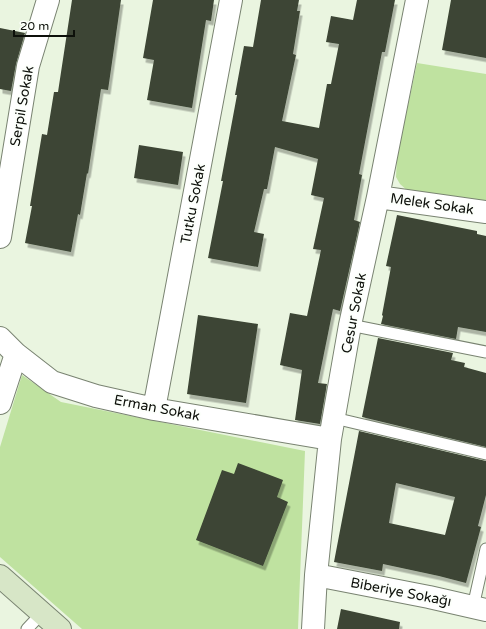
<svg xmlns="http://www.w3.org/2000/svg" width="486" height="629" viewBox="0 0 486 629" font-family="'Varela Round',sans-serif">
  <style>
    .green { fill: #bfe2a0 }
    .building { fill: #3c4534; fill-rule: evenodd; filter: url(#shadow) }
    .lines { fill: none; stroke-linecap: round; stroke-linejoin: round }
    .lane-casing { stroke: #798371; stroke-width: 13 }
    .street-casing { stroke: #798371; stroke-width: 24 }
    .secondary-casing { stroke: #798371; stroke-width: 24 }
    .lane { stroke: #fff; stroke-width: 11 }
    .street { stroke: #fff; stroke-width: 22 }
    .secondary { stroke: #d7e6c7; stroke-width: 22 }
    .labels { text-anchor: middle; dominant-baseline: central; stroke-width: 4; stroke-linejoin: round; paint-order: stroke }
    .street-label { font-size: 14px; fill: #0d100a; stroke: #fcfffb }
  </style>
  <defs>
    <filter id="shadow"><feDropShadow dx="2.5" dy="4.5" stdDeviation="0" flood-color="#0004"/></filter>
  </defs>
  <rect width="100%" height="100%" fill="#eaf5e0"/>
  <path class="green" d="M417,63L486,74V202L409,192L400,184L396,177L397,157Z
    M22,375L61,402L305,451L298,629H82L0,557V447Z"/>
  <path class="building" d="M72,0H121L108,90L101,89L88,174L87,173L80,215L78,214L71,252L25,243L32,206H30L42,134L47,135L54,92H58Z
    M153,0H214L211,21L206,20L192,108L147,100L154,60L143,58Z
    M261,0H299L297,11H300L293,54L296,55L282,121L319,128L327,84H331L339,44L326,42L331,16L353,20L357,0H395L385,52H382L359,174L362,175L354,220L360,222L340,311L333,309L318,383L327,384L320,424L295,420L302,370L280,365L290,313L307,316L321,250L313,249L324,198L311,195L318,159L275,147L267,189H264L254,232L264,234L258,267L208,258L223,181H221L237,95H235L244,46L253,47Z
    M451,0H486V58L442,50Z
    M0,28L25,33L16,64L11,91L0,89Z
    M139,145L183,152L178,185L134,178Z
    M397,215L477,231V234L486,236V332L458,327L456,339L381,324L383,316L382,315L391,267L386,266Z
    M198,315L258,324L246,403L187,394Z
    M378,338L453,353L451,360L465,363L464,367L486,373V447L362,417Z
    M359,431L486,461V495L478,526L481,527L466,583L439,576L383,564L382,571L334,562ZM396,483L455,497L445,535L389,523Z
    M238,463L283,480L277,497L288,502L263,566L196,540L222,470L234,474Z
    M341,609L400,622L399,629H337Z"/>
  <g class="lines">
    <defs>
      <path id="lane" d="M350,325L486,352
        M334,418L486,454
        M473,607L486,549
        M27,629L42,613"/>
      <path id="street" d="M378,197L486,212
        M0,237L28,66L48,0
        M0,338L16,354L52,382L96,396L154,409L330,439
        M0,403L16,354
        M154,409L231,0
        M316,575L429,597L486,610
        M313,629L316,575L330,439L350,325L378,197L417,0"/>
      <path id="secondary" d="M0,576L60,629"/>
    </defs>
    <use href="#lane" class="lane-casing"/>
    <use href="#street" class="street-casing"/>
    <use href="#secondary" class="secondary-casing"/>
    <use href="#lane" class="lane"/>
    <use href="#street" class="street"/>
    <use href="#secondary" class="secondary"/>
  </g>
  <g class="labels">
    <g class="street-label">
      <text transform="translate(22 106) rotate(-80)">Serpil Sokak</text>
      <text transform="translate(193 204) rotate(-79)">Tutku Sokak</text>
      <text transform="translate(432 204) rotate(8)">Melek Sokak</text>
      <text transform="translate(354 313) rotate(-79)">Cesur Sokak</text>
      <text transform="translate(157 408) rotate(11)">Erman Sokak</text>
      <text transform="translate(401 592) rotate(11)">Biberiye Sokağı</text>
    </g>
  </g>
  <path d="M14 30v6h60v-6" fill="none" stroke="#0d100a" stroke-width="2"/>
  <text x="20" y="30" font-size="12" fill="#0d100a" stroke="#fcfffb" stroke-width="3" paint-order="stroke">20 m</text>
</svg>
